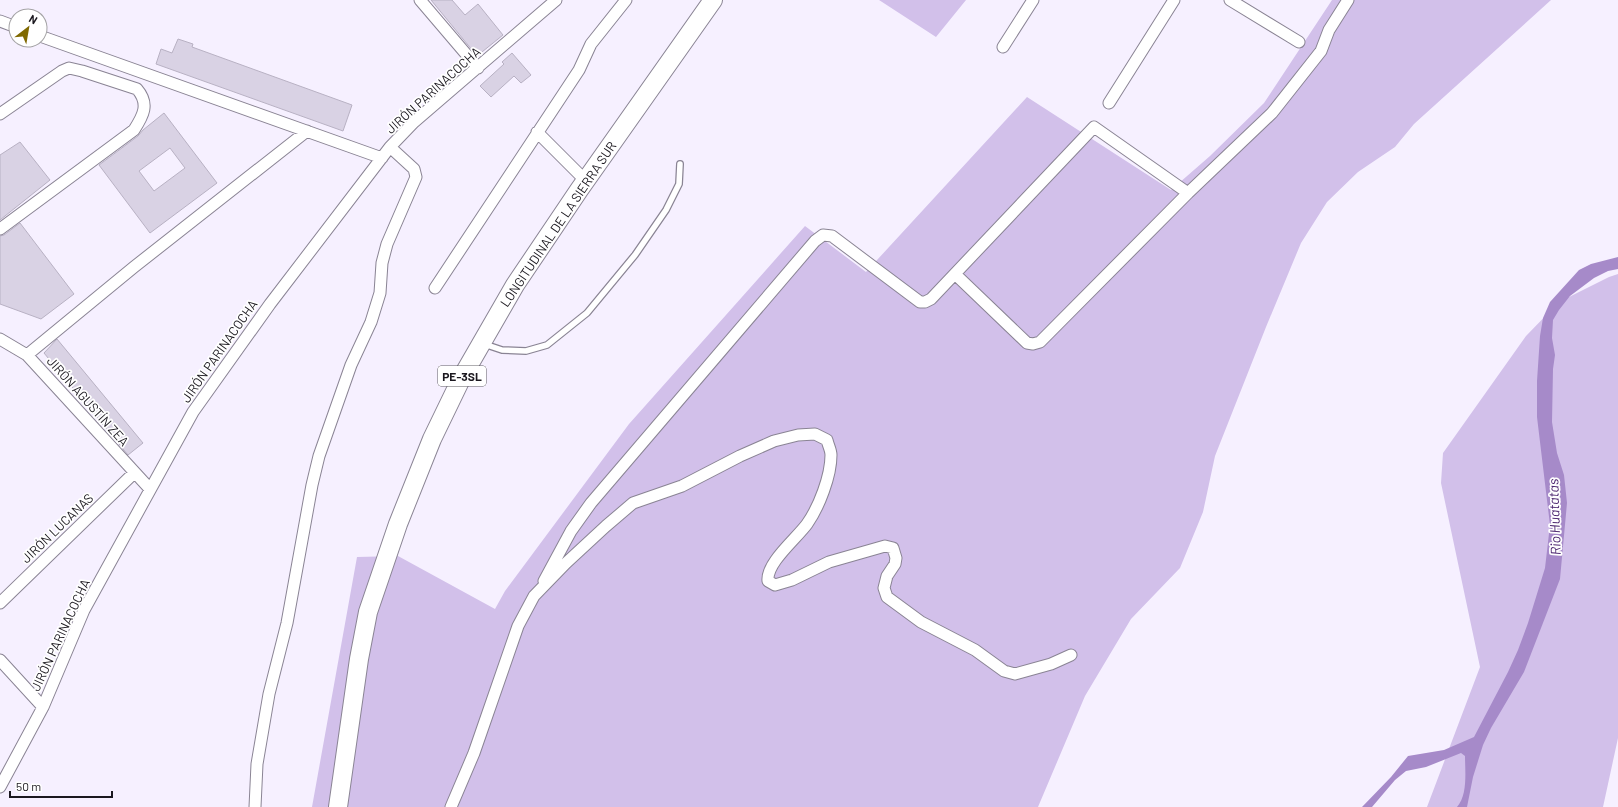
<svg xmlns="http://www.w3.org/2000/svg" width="1618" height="807" viewBox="0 0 1618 807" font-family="Barlow,sans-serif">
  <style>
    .green { fill: #d2c0ea }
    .water { fill: #a68ac9 }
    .building { fill: #d9d2e4; stroke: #b8b1c3; fill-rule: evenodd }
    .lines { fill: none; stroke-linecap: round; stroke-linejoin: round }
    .lane-casing { stroke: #8a8494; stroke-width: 8 }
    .street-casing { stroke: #8a8494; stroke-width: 13 }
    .primary-casing { stroke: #8a8494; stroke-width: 20 }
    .lane { stroke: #fff; stroke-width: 5.5 }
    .street { stroke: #fff; stroke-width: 11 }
    .primary { stroke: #fff; stroke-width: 18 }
    .labels { text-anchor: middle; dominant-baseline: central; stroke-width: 3.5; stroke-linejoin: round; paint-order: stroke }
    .shield { fill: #fff; stroke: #5f5d62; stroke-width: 1 }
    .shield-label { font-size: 12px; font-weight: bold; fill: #1b181f }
    .street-label { font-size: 13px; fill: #1b181f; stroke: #fff }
    .water-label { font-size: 14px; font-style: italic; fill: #4b256f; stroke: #fff }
  </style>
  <rect width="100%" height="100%" fill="#f6f0ff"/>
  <path class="green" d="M879,0H966L936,37Z
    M1332,0H1551L1414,124L1395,147L1358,172L1327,202L1301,243L1266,327L1215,456L1203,512L1180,568L1131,619L1085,696L1038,807H312L357,557L398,556L495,609L505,591L629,424L805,226L866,272L1027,97L1171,190L1210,156L1264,103Z
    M1618,274V738L1603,807H1427L1480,667L1441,483L1443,453L1526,336L1559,302L1609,277Z"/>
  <path class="water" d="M1618,257V269L1608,271L1594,278L1570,296L1559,310L1553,320L1552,338L1555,355L1553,369L1552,422L1557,453L1564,475L1567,503L1560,579L1524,672L1491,728L1483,745L1473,777L1467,807H1457C1468,795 1465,771 1465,756L1461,753L1426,767L1406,771L1395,780L1372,807H1362L1391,777L1408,756L1444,750L1474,737L1508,672L1518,650L1528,623L1545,568L1550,525L1537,417V381L1540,336L1543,318L1550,302L1579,270L1591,264Z"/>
  <path class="building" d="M431,0H452L465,15L478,4L503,35L477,56Z
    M178,39L193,44L192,47L352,105L343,131L156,64L161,49L172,53Z
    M512,53L531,75L521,83L514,76L491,97L480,86L504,64L502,62Z
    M164,113L217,183L150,233L99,165L138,136L143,130ZM170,148L185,168L154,191L139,171Z
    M20,142L50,180L0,220V155Z
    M20,223L74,294L41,319L0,304V236L4,235Z
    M57,339L143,443L128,455L44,353Z"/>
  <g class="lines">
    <defs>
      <path id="lane" d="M484,344L502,350L526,351L547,345L587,313L635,255L666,210L679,184L680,164"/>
      <path id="street" d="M420,0L478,68
        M1230,0L1299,42
        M0,21L16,27
        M40,36L382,158
        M1003,47L1033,0
        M1109,103L1174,0
        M0,114L62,71L69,68L82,71L137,89C150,104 143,116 134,130L0,229
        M537,132L586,181
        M955,274L1027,343L1033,344L1040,342L1188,193L1272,113L1321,51L1329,30L1348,0
        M435,288L579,70L591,44L626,0
        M0,339L27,355L150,489
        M27,355L134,267L307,131
        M544,581L571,531L591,503L815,241L823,235L832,236L920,302H925L931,299L1094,127L1188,193
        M0,603L134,473
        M0,660L43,707
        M0,787L43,707L84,610L193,412L270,304L390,147L414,122L556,0
        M255,807L257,764L269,694L287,623L312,485L319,456L351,365L371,322L380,293L382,263L387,244L416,177L414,169L390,147
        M451,807L474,753L518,626L534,596L566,563L606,526L633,503L682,486L740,456L774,441L798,435L815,434L827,440C828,445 831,450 831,455C831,476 819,507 807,524C796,539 766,563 768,581L775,585L792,580L829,562L885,546L893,548L896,558L895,564L887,576L884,588L887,597L921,622L975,650L1004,671L1015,674L1051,664L1071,655"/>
      <path id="primary" d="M338,807L359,659L368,612L398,524L432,439L462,377L515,285L579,190L713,0"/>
    </defs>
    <use href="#lane" class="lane-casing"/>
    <use href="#street" class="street-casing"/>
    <use href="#primary" class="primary-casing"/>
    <use href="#lane" class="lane"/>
    <use href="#street" class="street"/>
    <use href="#primary" class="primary"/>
  </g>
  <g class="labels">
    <rect class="shield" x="438" y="366" width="48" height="20" rx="3"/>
    <g class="shield-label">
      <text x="462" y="376">PE-3SL</text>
    </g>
    <g class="street-label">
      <text transform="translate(433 90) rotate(-42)">JIRÓN PARINACOCHA</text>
      <text transform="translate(558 224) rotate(-56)">LONGITUDINAL DE LA SIERRA SUR</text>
      <text transform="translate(219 351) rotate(-55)">JIRÓN PARINACOCHA</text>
      <text transform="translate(88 401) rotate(48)">JIRÓN AGUSTÍN ZEA</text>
      <text transform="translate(57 528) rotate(-44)">JIRÓN LUCANAS</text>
      <text transform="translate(60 635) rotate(-65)">JIRÓN PARINACOCHA</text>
    </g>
    <g class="water-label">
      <text transform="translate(1554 517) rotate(-92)">Rio Huatatas</text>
    </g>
  </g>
  <g transform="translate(28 28) rotate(31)"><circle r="19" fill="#ffffff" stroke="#a4a3a5"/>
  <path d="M0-3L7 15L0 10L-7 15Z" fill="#806900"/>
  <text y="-6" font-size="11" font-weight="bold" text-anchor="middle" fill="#1b181f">N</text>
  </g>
  <path d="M10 791v6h102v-6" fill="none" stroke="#1b181f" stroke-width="2"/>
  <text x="16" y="791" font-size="12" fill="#1b181f" stroke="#ffffff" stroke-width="3" paint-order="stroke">50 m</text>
</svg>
